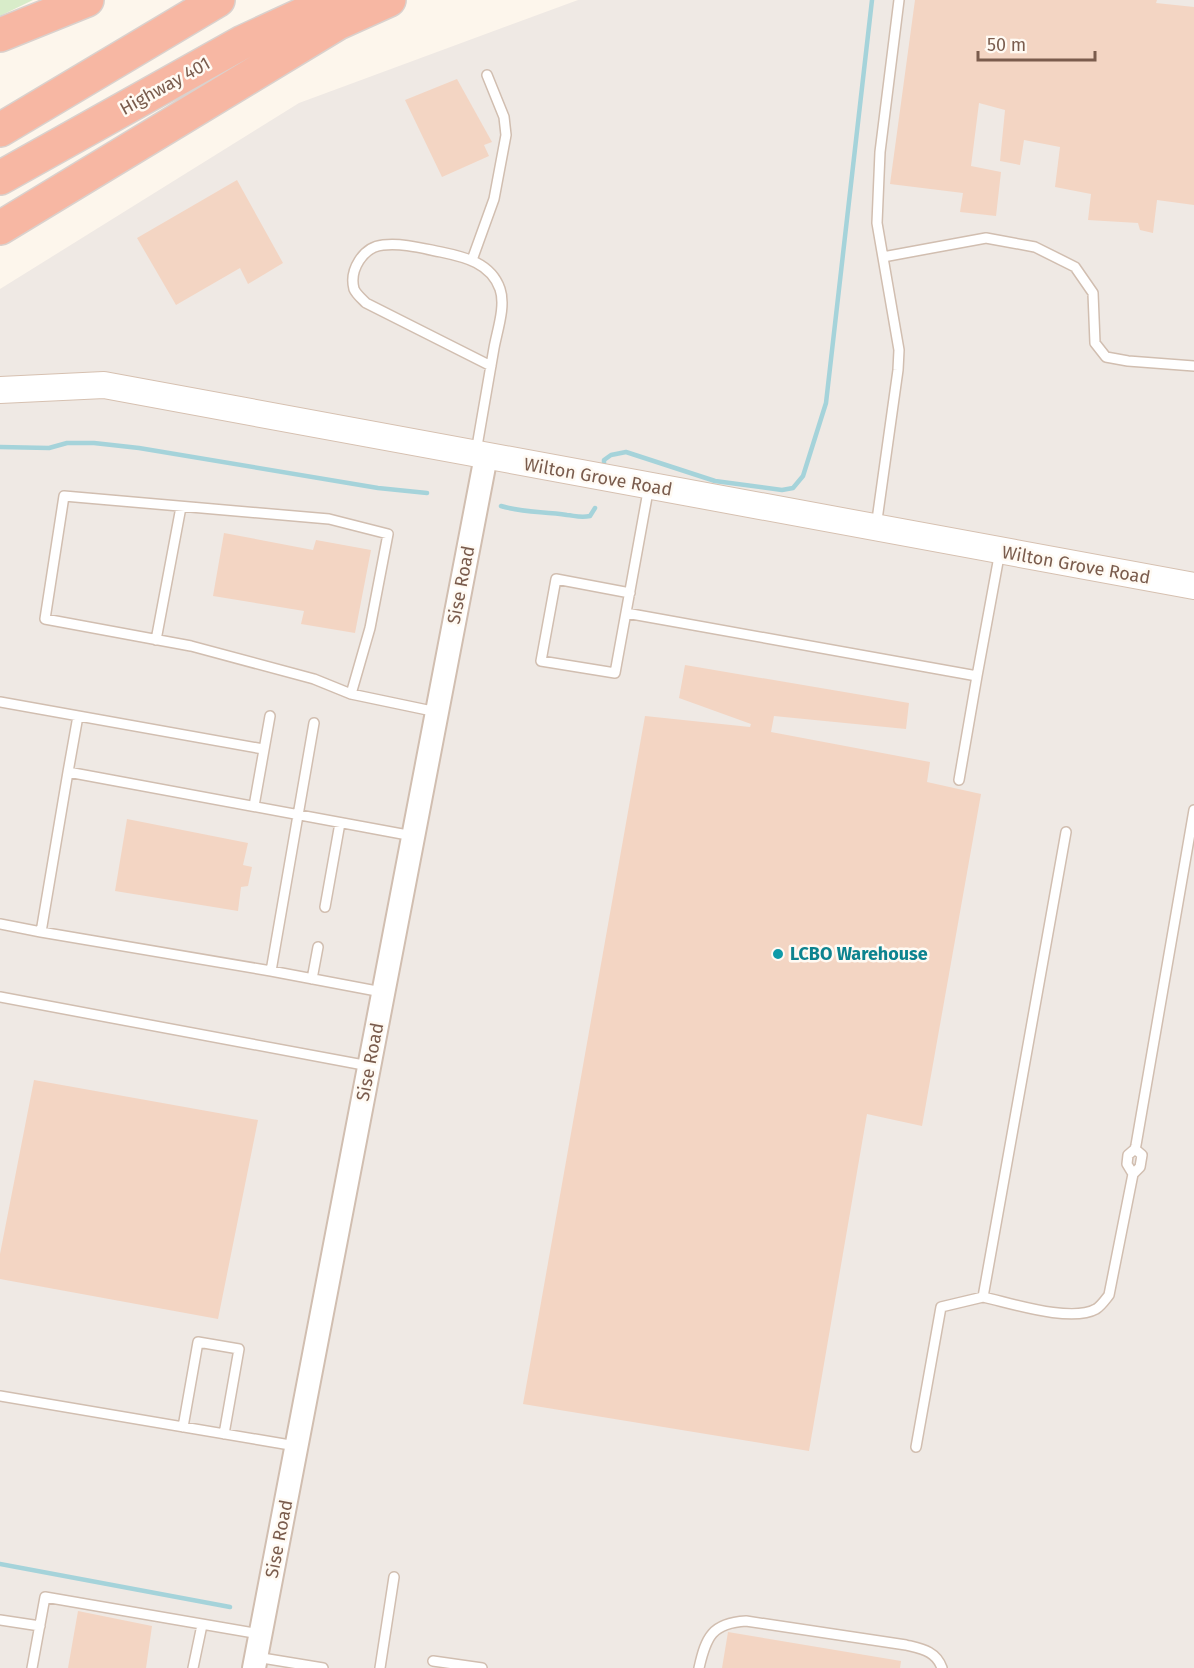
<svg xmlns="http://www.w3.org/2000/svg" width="1194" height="1668" viewBox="0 0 1194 1668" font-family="'Fira Sans',sans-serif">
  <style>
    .industrial { fill: #efe9e4 }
    .green { fill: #d8ecc9 }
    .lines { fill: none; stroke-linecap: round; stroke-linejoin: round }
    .stream { stroke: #a5d3da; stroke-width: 4.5 }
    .building { fill: #f3d5c3 }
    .service-casing { stroke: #d1beb0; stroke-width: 12 }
    .tertiary-casing { stroke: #d1beb0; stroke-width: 26 }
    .secondary-casing { stroke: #d6c0b0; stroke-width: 28 }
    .motorway-casing { stroke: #dad1cd; stroke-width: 36 }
    .service { stroke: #fff; stroke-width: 9 }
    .tertiary { stroke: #fff; stroke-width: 22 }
    .secondary { stroke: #fff; stroke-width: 26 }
    .motorway { stroke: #f7b7a3; stroke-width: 33 }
    .culture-dot { fill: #0f9aa8; stroke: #fffaf3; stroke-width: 2 }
    .labels { text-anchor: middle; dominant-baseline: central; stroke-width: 5; stroke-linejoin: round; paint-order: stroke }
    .street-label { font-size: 18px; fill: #7a5c4d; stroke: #fffaf3 }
    .culture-label { font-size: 18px; font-weight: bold; fill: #0d838f; stroke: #fffaf3; text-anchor: start }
  </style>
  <rect width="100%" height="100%" fill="#fdf6ec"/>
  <path class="industrial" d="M578,0H1194V1668H0V289L299,103Z"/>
  <path class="green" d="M0,0H33L0,16Z"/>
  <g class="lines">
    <path class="stream" d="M0,447L49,448L67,443H94L139,448L378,488L427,493
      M604,464V460L611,455L626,452L715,481L782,490L793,488L803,476L826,403L872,0
      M501,506C523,513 544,511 567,515C576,516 581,518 590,516L595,508
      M0,1564L230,1607"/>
  </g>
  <path class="building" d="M915,0H1157L1156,3L1194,7V205L1157,200L1153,233L1140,230L1138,223L1088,220L1091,194L1055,187L1060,147L1024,140L1020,165L1000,161L1005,110L979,103L971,166L1001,172L996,216L960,212L963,193L890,184Z
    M457,79L492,142L484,145L489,156L442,177L405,100Z
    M237,180L283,263L248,284L240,268L176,305L137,238Z
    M224,533L313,550L316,540L371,550L355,633L301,624L304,611L213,596Z
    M685,665L909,703L906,729L774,716L771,732L930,762L927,782L981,794L922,1126L867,1114L809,1451L523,1404L645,716L750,727L751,724L679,698Z
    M127,819L248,843L243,865L252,867L248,886L241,887L238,911L115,891Z
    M34,1080L258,1120L218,1319L0,1279V1254Z
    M78,1611L152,1626L146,1668H68Z
    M728,1632L901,1661L900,1668H722Z"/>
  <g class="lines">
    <defs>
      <path id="service" d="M883,257L986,238L1035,247L1075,267L1093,293L1095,343L1106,357L1128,361L1194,366
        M472,260L494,199L506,135L504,117L487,75
        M476,452C482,417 488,383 494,348C497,331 506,306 500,289C491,263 465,257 441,252C421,248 403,243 383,245C363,247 349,270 354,289C356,294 362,299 366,303L491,366
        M876,527L898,370L899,350L877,223L880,152L899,0
        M630,593L556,579L541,661L615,673L649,486
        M626,613L977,676L1000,551
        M156,640L181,507
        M351,694L370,628L388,534L329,519L64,496L45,619L191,646L314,679L351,694L437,712
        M0,702L263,749
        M68,772L78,716
        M959,780L977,676
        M254,806L270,716
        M1066,832L983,1297C1011,1303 1071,1323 1096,1309C1101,1306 1105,1300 1109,1295L1133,1174L1140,1167L1142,1155L1135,1149
        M325,907L340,823
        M0,924L41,932
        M271,971L314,723
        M312,979L318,947
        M382,992L271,971L41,932L68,772L413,836
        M0,997L369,1066
        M1133,1174L1127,1164L1128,1155L1135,1149L1136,1145L1194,810
        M0,1396L296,1446
        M183,1427L198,1342L239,1349L224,1434
        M916,1447L941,1307L983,1297
        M0,1620L40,1626
        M256,1657L323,1668
        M433,1661L482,1668
        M32,1668L45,1597L260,1634
        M193,1668L202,1625
        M380,1668L394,1577
        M699,1668C706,1637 712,1623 746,1621L906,1645C922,1649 936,1651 942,1668"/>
      <path id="tertiary" d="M254,1668L486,456"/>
      <path id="secondary" d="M0,390L104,385L1194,586"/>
      <path id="motorway" d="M0,35L87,0
        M0,130L218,0
        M0,178L243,42L334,0
        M0,228L338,23L389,0"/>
    </defs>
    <use href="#service" class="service-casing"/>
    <use href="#tertiary" class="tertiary-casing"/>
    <use href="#secondary" class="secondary-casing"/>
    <use href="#motorway" class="motorway-casing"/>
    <use href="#service" class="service"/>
    <use href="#tertiary" class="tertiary"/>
    <use href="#secondary" class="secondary"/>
    <use href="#motorway" class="motorway"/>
  </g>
  <circle class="culture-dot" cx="778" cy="954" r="6"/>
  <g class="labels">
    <g class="street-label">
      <text transform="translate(165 86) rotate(-29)">Highway 401</text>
      <text transform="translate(598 477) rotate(10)">Wilton Grove Road</text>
      <text transform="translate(1076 565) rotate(10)">Wilton Grove Road</text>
      <text transform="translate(461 585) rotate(-79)">Sise Road</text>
      <text transform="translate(370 1062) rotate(-79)">Sise Road</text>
      <text transform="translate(279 1539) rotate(-79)">Sise Road</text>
    </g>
    <g class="culture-label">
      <text x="790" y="954">LCBO Warehouse</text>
    </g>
  </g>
  <path d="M978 51v9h117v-9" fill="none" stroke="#7a5c4d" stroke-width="3"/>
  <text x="987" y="51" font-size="18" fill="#7a5c4d" stroke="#fffaf3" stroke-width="4.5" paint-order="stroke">50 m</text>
</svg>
